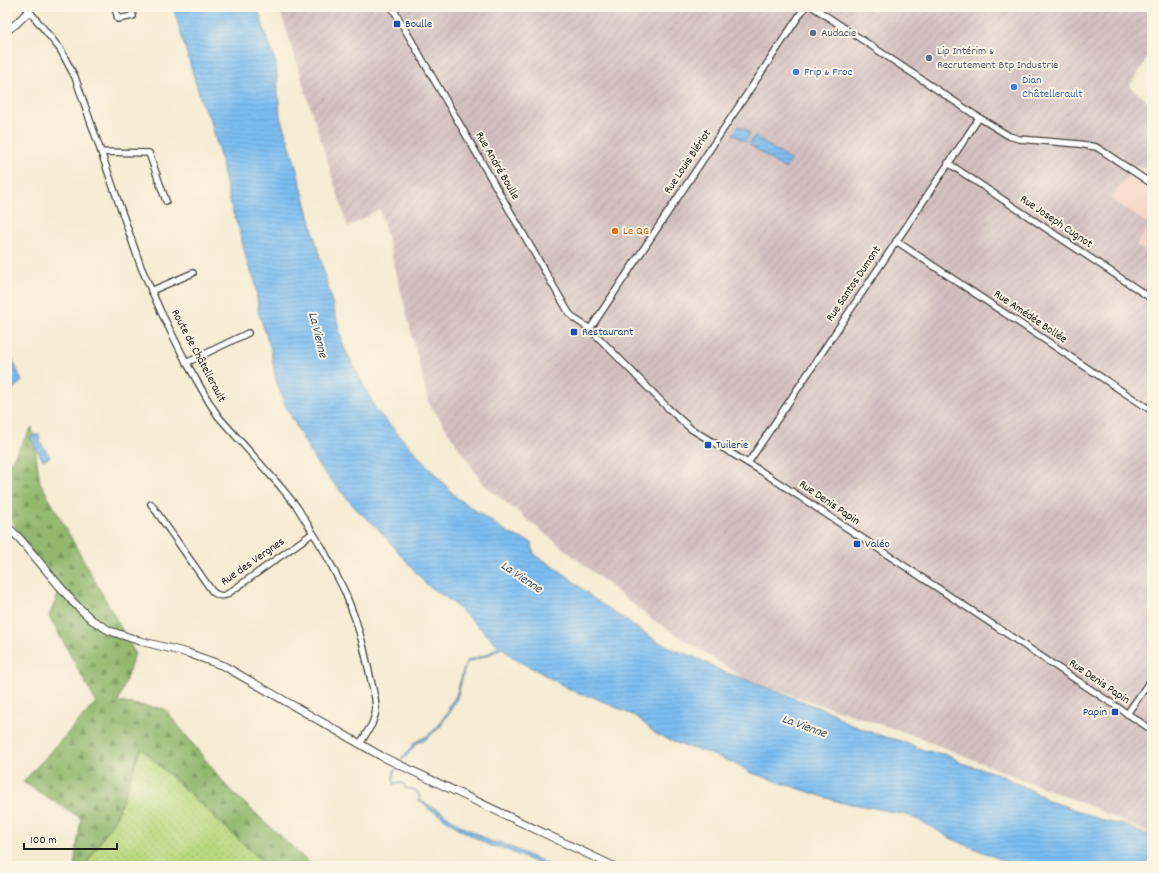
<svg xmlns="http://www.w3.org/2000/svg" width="1159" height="873" viewBox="0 0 1159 873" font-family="Dekko,sans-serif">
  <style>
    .built { fill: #f6d1c6 }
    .industrial { fill: url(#industrial-furrows) }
    .grass { fill: url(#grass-dots); stroke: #6a7a4e }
    .forest { fill: url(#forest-firs); stroke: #576a45 }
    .water { fill: url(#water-rules); stroke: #4c6c86 }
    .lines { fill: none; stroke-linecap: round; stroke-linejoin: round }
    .minor-casing { stroke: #3d3b37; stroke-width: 8 }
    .tertiary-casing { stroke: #3d3b37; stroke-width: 9 }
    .minor { stroke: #fff; stroke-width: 5.5 }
    .tertiary { stroke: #fff; stroke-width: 7 }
    .transit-dot { fill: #1a4fb4; stroke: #fcf5e5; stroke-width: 1.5 }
    .service-dot { fill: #5c6f8a; stroke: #fcf5e5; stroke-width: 1.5 }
    .shop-dot { fill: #3f7fe0; stroke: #fcf5e5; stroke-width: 1.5 }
    .food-dot { fill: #e8710a; stroke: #fcf5e5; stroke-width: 1.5 }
    .labels { text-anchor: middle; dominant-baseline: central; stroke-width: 4; stroke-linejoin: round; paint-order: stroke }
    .transit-label { font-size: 12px; fill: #164399; stroke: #fcf5e5; text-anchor: start }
    .service-label { font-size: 12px; fill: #4e5e75; stroke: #fcf5e5; text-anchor: start }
    .shop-label { font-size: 12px; fill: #366cbe; stroke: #fcf5e5; text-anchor: start }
    .street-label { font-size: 12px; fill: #1c1c1c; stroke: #fcf5e5 }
    .food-label { font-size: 12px; fill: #c56008; stroke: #fcf5e5; text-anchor: start }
    .water-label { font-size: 13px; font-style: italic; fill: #3e5467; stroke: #fcf5e5 }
  </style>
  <defs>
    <pattern id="industrial-furrows" width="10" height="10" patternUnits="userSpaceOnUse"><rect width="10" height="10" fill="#d1bfbf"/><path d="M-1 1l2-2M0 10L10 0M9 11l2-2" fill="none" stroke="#b3a4a4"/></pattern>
    <pattern id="grass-dots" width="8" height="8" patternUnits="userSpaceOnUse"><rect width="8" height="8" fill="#b8d87f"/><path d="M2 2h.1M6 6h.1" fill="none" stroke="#9eb96d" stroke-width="1.8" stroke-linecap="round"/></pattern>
    <pattern id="forest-firs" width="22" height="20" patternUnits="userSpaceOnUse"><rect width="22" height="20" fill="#92b86e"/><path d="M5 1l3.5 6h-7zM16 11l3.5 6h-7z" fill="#76955a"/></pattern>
    <pattern id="water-rules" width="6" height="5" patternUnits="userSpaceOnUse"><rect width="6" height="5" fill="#7cbdf1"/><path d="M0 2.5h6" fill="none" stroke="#6ba2ce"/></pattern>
  </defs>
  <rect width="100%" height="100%" fill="#fcf5e5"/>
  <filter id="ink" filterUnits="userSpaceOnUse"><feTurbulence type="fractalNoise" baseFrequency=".025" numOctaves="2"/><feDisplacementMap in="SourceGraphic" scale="8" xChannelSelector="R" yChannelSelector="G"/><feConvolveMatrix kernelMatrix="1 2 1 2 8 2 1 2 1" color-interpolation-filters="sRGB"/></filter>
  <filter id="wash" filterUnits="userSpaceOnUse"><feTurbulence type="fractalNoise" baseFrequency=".012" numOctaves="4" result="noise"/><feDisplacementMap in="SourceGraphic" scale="16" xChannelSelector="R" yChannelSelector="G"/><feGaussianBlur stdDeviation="0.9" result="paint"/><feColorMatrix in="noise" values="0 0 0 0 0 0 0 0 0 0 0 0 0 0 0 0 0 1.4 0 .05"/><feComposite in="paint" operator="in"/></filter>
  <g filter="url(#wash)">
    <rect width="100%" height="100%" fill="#f5ecd3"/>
    <path class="built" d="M1134,166L1152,177V256L1137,245L1149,225L1110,199Z"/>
    <path class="industrial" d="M279,7H1152V51L1129,87L1138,93L1152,106V158L1145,169L1134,166L1111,199L1150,225L1136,245L1152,256V293L1146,302L1152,306V835L1094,808L912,735L747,680L649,617L483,484L429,403L380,209L348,227Z"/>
    <path class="grass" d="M141,748L267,866H85L117,815Z"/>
    <path class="forest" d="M32,427L40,482L135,653L118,702L165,709L228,788L313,866H267L141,748L117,815L85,866H74L81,818L23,782L96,702L49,616L59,592L7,514V468Z"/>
    <path class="water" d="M173,7H258L264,30L276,63L280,117L292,152L344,347L376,410L457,498L510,534L531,542L534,554L566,575L593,598L655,640L677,651L687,654L701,660L723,672L742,678L835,714L846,723L885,737L901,741L926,751L949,755L961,763L999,774L1042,796L1048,801L1062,805L1104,821L1129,826L1139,832L1152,836V866H1010L1002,860L950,838L930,826L910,816L870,807L839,802L749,772L739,765L708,753L681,745L656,734L637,717L591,696H586L573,691L534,669L516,660L502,648L489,655L466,663L457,698L451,708V711L445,718L441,726L425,740L417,743L414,747L404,759H400L409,750L415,742L427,736L438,727L443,718L449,711V706L456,696L466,661L488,654L499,646L451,601L426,584L377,527L358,511L317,464L286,407L276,380L270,346L259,314L255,281L248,265L239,229L232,210L220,156L211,121L202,104Z
      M739,126L750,133L745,142L733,134Z
      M755,136L791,161L785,169L749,144Z
      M7,347L22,381L7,394Z
      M32,435H39L40,442L50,457L43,460L30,438Z
      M396,768H397L394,772V782C400,785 403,779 406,788C417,788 419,791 420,801L440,811L460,825L492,842L502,843L552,866H543L500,847L490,846L458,828L437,813L428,809L429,807L419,801C419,791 416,789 406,789L403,784H394C392,779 393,772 396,768Z"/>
  </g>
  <g filter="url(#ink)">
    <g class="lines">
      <defs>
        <path id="minor" d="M26,7L60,49L75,77L141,267L161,312L185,360L209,402L218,416L280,486L297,507L323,549L345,592L356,621L363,645L375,698L376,708L375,715L372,724L360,744
          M115,7L118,19L133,16L130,7
          M392,7L569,313L575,319L590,329L669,409L691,429L761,471L1152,730
          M813,7L975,115L1009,136L1019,139L1079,144L1096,147L1101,150L1152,184
          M101,152L149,153L166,201
          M948,163L1152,299
          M896,241L1152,411
          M151,291L193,273
          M590,329L805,7
          M186,363L248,333
          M748,463L979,118
          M151,504L212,591C216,595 220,597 226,595L313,533
          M1127,714L1152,678"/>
        <path id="tertiary" d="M7,30L16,24L29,11
          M7,526L20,539L73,602L92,620L110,631L140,641L188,653L224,666L381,756L613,866"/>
      </defs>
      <use href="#minor" class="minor-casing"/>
      <use href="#tertiary" class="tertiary-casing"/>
      <use href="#minor" class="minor"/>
      <use href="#tertiary" class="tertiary"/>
    </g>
  </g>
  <g class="transit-dot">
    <rect x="393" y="20" width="8" height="8" rx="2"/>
    <rect x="570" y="328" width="8" height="8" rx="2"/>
    <rect x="704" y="441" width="8" height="8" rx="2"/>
    <rect x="853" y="540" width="8" height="8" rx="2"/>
    <rect x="1111" y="708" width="8" height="8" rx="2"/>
  </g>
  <g class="service-dot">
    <circle cx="813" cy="33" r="4"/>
    <circle cx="929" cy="58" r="4"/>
  </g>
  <g class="shop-dot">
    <circle cx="796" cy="72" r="4"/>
    <circle cx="1014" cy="87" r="4"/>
  </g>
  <circle class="food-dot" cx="615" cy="231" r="4"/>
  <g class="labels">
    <g class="transit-label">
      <text x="405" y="24">Boulle</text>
      <text x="582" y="332">Restaurant</text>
      <text x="716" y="445">Tuilerie</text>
      <text x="865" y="544">Valéo</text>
      <text x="1107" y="712" text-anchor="end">Papin</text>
    </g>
    <g class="service-label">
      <text x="821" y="33">Audacie</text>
      <text x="937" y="51">Lip Intérim &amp;<tspan x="937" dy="14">Recrutement Btp Industrie</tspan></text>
    </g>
    <g class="shop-label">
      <text x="804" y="72">Frip &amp; Froc</text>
      <text x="1022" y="80">Dian<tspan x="1022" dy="14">Châtellerault</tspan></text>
    </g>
    <g class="street-label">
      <text transform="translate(688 162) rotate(-56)">Rue Louis Blériot</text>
      <text transform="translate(497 166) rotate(60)">Rue André Boulle</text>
      <text transform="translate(1056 222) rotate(34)">Rue Joseph Cugnot</text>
      <text transform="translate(854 284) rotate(-56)">Rue Santos Dumont</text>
      <text transform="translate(1030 317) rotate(34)">Rue Amédée Bollée</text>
      <text transform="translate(198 356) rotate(62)">Route de Châtellerault</text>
      <text transform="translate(829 503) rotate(34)">Rue Denis Papin</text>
      <text transform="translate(253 562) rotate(-35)">Rue des Vergnes</text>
      <text transform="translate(1099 682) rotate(34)">Rue Denis Papin</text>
    </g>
    <g class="food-label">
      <text x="623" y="231">Le QG</text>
    </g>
    <g class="water-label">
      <text transform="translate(317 335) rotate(76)">La Vienne</text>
      <text transform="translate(521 578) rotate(34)">La Vienne</text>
      <text transform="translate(804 727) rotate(20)">La Vienne</text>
    </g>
  </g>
  <rect width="1159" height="873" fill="none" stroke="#fcf5e5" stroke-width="24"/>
  <path d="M24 843v6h93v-6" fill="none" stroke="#1c1c1c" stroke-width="2"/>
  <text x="30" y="843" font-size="12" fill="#1c1c1c" stroke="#fcf5e5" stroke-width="3" paint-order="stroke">100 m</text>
</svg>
